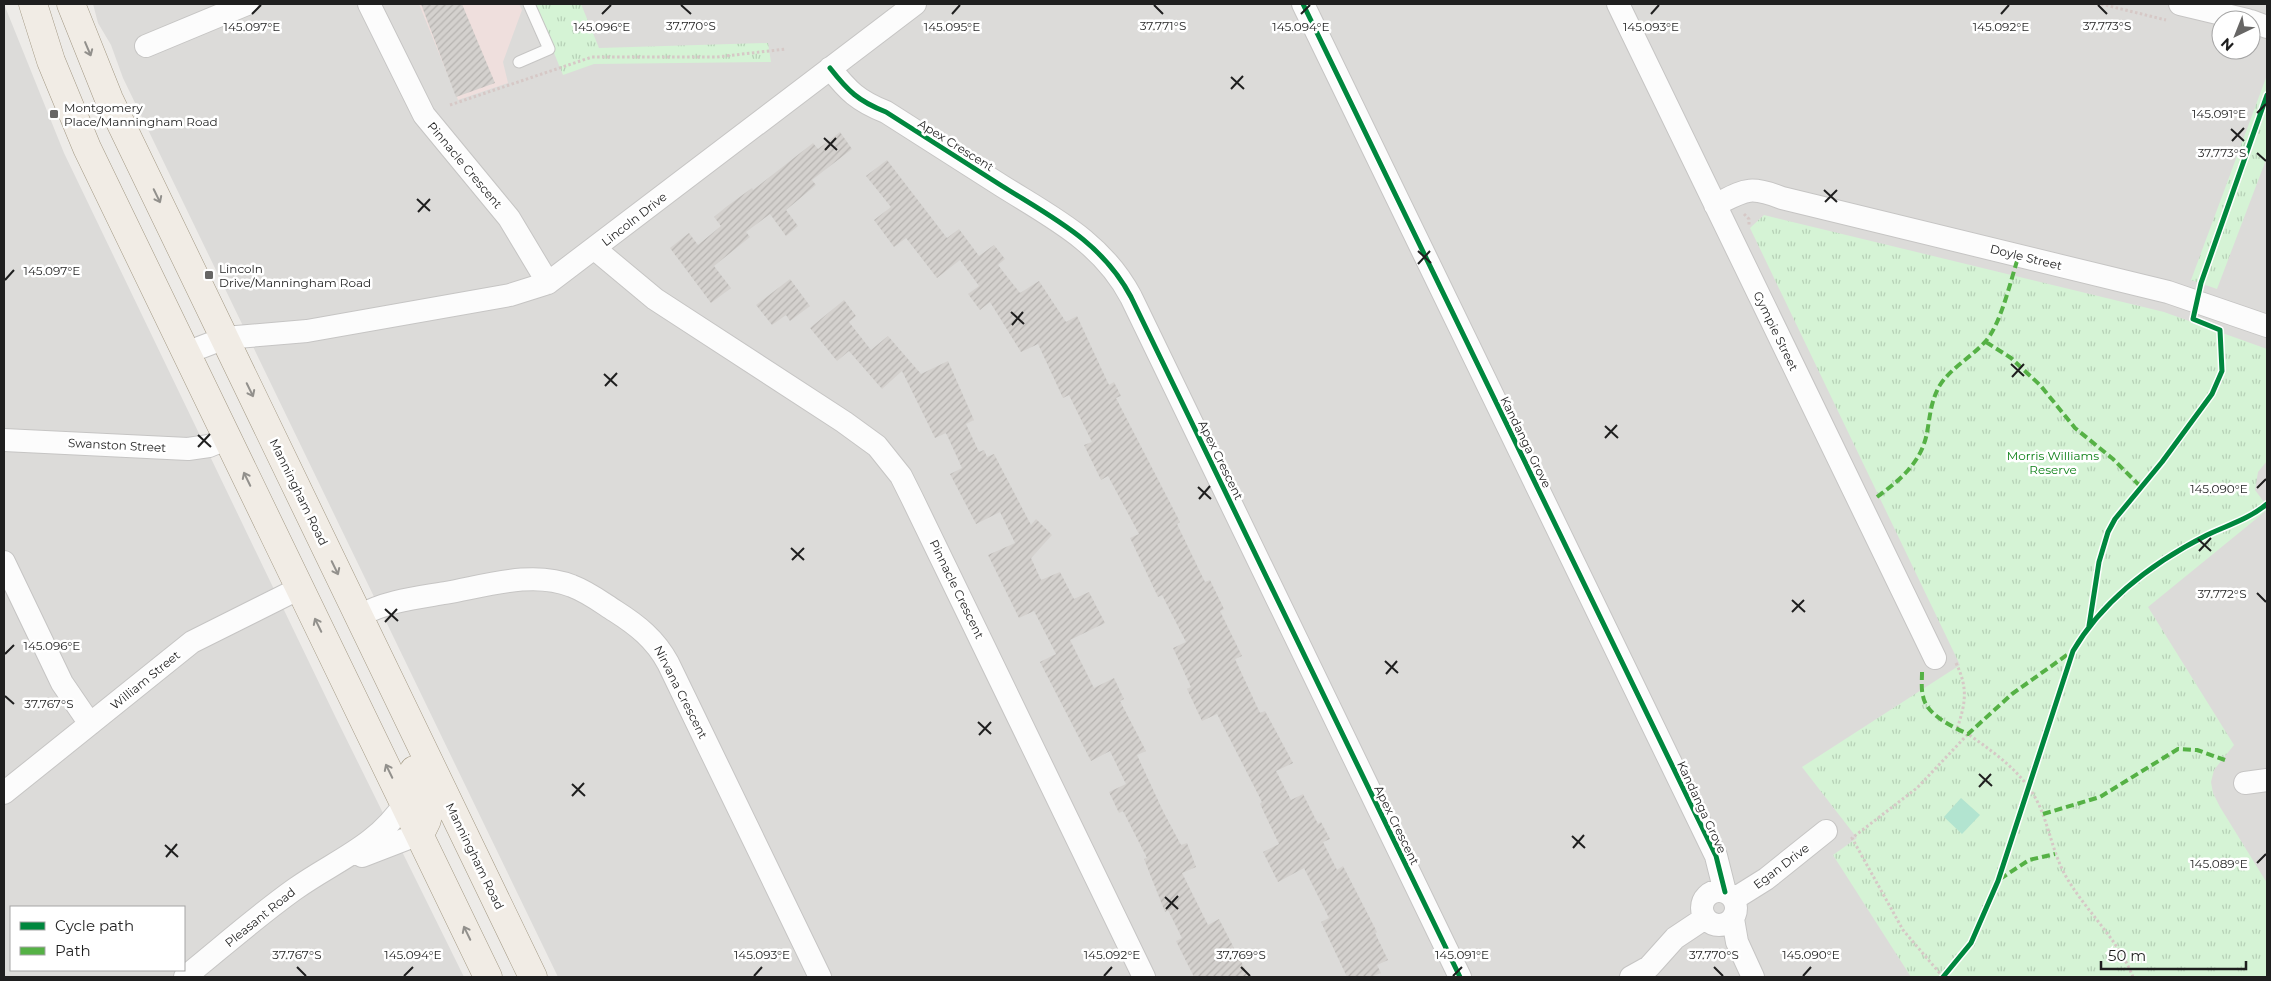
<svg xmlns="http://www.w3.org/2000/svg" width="2271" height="981" viewBox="0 0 2271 981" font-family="Montserrat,sans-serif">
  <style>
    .residential { fill: #dcdbd9; fill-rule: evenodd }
    .commercial { fill: #efdfdd }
    .park { fill: url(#park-tufts) }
    .pitch { fill: #b2e4d0 }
    .building { fill: url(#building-hatch) }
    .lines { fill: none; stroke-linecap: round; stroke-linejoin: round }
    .lane-casing { stroke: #c6c5c4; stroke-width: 13 }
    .street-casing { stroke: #c6c5c4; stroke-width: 24 }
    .primary-casing { stroke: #a39984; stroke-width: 29 }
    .path { stroke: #d6c8c6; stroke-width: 3; stroke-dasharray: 2.5 2.5; stroke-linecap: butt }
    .lane { stroke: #fcfcfc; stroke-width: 11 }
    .street { stroke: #fcfcfc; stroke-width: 22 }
    .primary { stroke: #f1ece5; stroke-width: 28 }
    .quiet { stroke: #55b145; stroke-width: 4; stroke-dasharray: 8 4; stroke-linecap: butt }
    .cycleway-casing { stroke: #fff; stroke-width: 8 }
    .cycleway { stroke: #00873e; stroke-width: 5 }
    .oneway { stroke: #92908c }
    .ticks { fill: none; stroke: #1f1f1f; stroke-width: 2 }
    .poi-dot { fill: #676665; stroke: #fff; stroke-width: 2 }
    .labels { text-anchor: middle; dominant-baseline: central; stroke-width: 5; stroke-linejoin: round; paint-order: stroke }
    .poi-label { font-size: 12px; fill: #1f1f1f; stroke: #fff; text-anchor: start }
    .street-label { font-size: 12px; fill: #1f1f1f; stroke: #fff }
    .park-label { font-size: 12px; fill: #0b7f15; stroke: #fff }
    .ticks-label { font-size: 12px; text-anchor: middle; fill: #1f1f1f; stroke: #fff; stroke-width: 5; stroke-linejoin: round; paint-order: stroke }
  </style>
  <defs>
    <pattern id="park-tufts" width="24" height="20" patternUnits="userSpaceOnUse" patternTransform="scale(1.25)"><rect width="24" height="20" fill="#d5f3d5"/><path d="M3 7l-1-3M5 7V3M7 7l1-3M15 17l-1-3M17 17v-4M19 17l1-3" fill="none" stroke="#b6d0b6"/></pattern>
    <pattern id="building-hatch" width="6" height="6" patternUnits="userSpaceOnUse" patternTransform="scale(1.25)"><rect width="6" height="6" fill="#d4d1ce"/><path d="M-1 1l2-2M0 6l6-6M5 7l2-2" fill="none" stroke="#b6b3b0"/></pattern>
  </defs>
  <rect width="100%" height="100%" fill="#edebe8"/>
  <path class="residential" d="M4,4L64,153L335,716L464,977H4ZM11,907H184V970H11Z
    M93,4H2267V977H558L123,78L111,45L98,23ZM2221,20H2251V50H2221Z"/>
  <path class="commercial" d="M419,4H519L522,10L503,62L508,83L458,100Z"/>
  <path class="park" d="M534,4H581L599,48L768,43L771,62L594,64L563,75Z
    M2267,75V157L2217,289L2191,280Z
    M1764,215L2164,312L2267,349V461L2258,472L2255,490L2267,506V510L2148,607L2234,745L2214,770L2211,782L2213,793L2220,807L2267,883V977H1911L1833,855L1857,838L1802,767L1960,665L1750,228Z"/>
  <path class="pitch" d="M1961,798L1980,815L1962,834L1944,817Z"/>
  <path class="building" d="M421,4H462L495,83L456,97Z
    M840,132L852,149L812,180L816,185L786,210L798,226L786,236L770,214L746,232L750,237L714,266L731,288L711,303L670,248L689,233L698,245L721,226L714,217L726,207L752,188L753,190L813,143L818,149Z
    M887,160L947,238L959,229L979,256L994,245L1005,259L998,265L1020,293L1039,281L1066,322L1077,316L1109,385L1114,382L1121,396L1116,398L1180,522L1177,524L1205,582L1210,580L1224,609L1220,611L1242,656L1235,659L1260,713L1265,711L1293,763L1276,771L1291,800L1303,794L1318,824L1321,822L1330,839L1323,842L1337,870L1343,866L1377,932L1375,933L1388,960L1377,965L1381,973L1371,977H1347L1321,922L1329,918L1304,868L1278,882L1263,852L1279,844L1260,804L1262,802L1217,714L1202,721L1187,689L1191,687L1173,648L1186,642L1162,595L1158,597L1130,538L1139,534L1108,476L1101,480L1084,445L1092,442L1069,395L1063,398L1038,344L1021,352L990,302L980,310L968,294L979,286L960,260L937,278L906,238L894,247L874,220L891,207L866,176Z
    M790,279L810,306L790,321L786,315L772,325L756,305Z
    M844,300L856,316L849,322L871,350L888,336L921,374L948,361L974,420L966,424L979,452L984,450L987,457L994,454L1031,525L1036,519L1052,535L1031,558L1041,580L1060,572L1074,599L1089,592L1105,623L1070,640L1094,688L1114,678L1124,699L1120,701L1146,751L1137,755L1163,811L1181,845L1187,843L1196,867L1182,873L1208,925L1219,919L1249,977H1194L1176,941L1182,938L1168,910L1165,912L1144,859L1147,858L1123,811L1119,813L1109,792L1126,784L1110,751L1091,761L1040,662L1056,654L1034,611L1019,618L988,555L1015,543L1000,512L976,524L950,474L962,468L946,433L935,438L902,371L882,389L849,351L837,361L810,328Z"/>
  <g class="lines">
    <defs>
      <path id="lane" d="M519,62L549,49L529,4"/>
      <path id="street" d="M369,4L424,115L509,218L548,283
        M1303,4L1716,856L1725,892
        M1618,4L1935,658
        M2180,4L2247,20
        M2251,21L2267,27
        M146,46L247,4
        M830,68C848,91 858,101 886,112C924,136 963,161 1002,186C1053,218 1102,242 1131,297L1460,977
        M1715,205C1745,190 1749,185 1782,198L2168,292L2267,326
        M595,249L655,299L844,422L877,446L901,476L912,498L1144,977
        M186,353L225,338L307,331L510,295L548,283L915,4
        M4,440L188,449L209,446L228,438
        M4,562L62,683L90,724
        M359,616C386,601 415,598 445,593C485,586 533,570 572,586C588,592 601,602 615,611C637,625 655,639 668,663L820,977
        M2245,783L2267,780
        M4,793L192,642L300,588
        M362,856L419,834
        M1702 908a17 17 0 1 1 34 0a17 17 0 1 1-34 0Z
        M1734,899L1766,879L1826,831
        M1733,919L1737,942L1753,977
        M185,977C221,948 257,916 295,889C336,860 376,847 405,803
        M1631,977L1649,967L1675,938L1705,918"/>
      <path id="primary" d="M33,4L51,61L87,148L488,977
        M71,4L109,99L533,977
        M414,770C426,795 438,809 419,834"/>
    </defs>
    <use href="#lane" class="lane-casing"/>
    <use href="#street" class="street-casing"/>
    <use href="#primary" class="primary-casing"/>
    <path class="path" d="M2101,4L2166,20
      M450,105L592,57H717L786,49
      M1744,214L1749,219V226
      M1956,663C1968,688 1966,702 1957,729
      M1943,977L1903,930L1852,838L1917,788L1968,734C1999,756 2028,776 2042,812C2051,835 2055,859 2068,880C2088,913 2119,941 2133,977"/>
    <use href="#lane" class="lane"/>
    <use href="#street" class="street"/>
    <use href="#primary" class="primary"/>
    <path class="quiet" d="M1986,342L2011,358L2040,385L2075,428L2113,459L2142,488
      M1877,497C1900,480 1921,463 1927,433C1930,416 1931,400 1940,385C1951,368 1970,358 1984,343C2001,326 2011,278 2019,255
      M1922,672C1922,680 1921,689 1923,696C1926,715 1953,727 1968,734L2012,694L2071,652
      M2043,814L2100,797L2178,749L2197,750L2225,760
      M2000,879L2029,860L2055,854"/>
    <defs>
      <path id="cycleway" d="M1303,4L1716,856L1725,892
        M830,68C848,91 858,101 886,112C924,136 963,161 1002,186C1053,218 1102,242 1131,297L1460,977
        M2089,626L2099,562L2108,532L2115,519L2162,462L2212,394L2222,371L2220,330L2193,319L2201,283L2267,95
        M1943,977L1971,943L1998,881L2073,651C2103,600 2154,562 2207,535C2228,525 2249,519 2267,504"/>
    </defs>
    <use href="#cycleway" class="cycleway-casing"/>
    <use href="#cycleway" class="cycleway"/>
  </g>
  <defs><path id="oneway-shaft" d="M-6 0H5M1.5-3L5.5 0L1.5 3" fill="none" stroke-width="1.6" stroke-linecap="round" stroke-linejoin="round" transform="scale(1.25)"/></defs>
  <g class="oneway">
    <use href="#oneway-shaft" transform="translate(88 49) rotate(67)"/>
    <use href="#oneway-shaft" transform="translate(157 196) rotate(64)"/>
    <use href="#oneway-shaft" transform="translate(250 390) rotate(64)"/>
    <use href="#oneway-shaft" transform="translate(247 479) rotate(-116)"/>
    <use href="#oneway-shaft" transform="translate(335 568) rotate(64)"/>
    <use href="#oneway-shaft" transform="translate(318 625) rotate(-116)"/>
    <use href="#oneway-shaft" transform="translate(389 771) rotate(-116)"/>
    <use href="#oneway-shaft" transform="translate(467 933) rotate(-116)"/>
  </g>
  <path class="ticks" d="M681,5L691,14M1154,5L1163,14M2098,5L2107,14M252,14L261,5M602,14L611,5M952,14L960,5M1301,14L1310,5M1651,14L1659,5M2001,14L2009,5M1231,77L1244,89M1231,89L1243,76M2257,113L2266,104M2231,129L2244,141M824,138L837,150M2232,141L2244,128M825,150L836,138M2257,153L2266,161M1824,190L1837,202M417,199L430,211M1825,202L1837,190M418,212L430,199M1418,251L1431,263M1418,264L1430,251M5,280L14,270M1011,312L1024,324M1012,325L1023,312M2011,364L2024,376M604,374L617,386M2012,377L2024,364M605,386L617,373M1605,426L1618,438M198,435L211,447M1605,438L1617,425M198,447L210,434M1198,487L1211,499M2257,488L2266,479M1199,499L1210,486M2198,539L2211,551M791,548L804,560M2199,551L2211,538M792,560L804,548M2257,593L2266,602M1792,600L1805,612M385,609L398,621M1792,612L1804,600M385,622L397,609M5,654L14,645M1385,661L1398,673M1386,674L1397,661M5,696L14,704M978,722L991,734M979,735L991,722M1979,774L1992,786M572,784L585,796M1979,787L1991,774M572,796L584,783M1572,836L1585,848M165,845L178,857M1573,848L1584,835M166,857L177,844M2257,863L2266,854M1165,897L1178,909M1166,909L1178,896M297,967L306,976M1241,967L1250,976M1714,967L1723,976M404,976L413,967M754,976L762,967M1104,976L1112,967M1453,976L1462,967M1803,976L1811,967"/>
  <g class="poi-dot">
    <rect x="49" y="109" width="10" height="10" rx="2.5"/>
    <rect x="204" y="270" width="10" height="10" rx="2.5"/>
  </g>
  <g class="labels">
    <g class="poi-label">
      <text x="64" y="107">Montgomery<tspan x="64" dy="14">Place/Manningham Road</tspan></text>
      <text x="219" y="268">Lincoln<tspan x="219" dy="14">Drive/Manningham Road</tspan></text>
    </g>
    <g class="street-label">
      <text transform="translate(956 145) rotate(32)">Apex Crescent</text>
      <text transform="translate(465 165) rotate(50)">Pinnacle Crescent</text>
      <text transform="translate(634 219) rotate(-38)">Lincoln Drive</text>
      <text transform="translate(2026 257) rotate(14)">Doyle Street</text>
      <text transform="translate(1776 331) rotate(64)">Gympie Street</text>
      <text transform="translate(1526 442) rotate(64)">Kandanga Grove</text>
      <text transform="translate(117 445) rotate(3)">Swanston Street</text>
      <text transform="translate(1221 460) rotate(64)">Apex Crescent</text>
      <text transform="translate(299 492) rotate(64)">Manningham Road</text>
      <text transform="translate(957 589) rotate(64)">Pinnacle Crescent</text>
      <text transform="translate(145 680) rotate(-39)">William Street</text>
      <text transform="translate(681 692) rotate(63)">Nirvana Crescent</text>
      <text transform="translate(1702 807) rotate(65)">Kandanga Grove</text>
      <text transform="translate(1397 825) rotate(64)">Apex Crescent</text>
      <text transform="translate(475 856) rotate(64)">Manningham Road</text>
      <text transform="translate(1781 866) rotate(-37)">Egan Drive</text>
      <text transform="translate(260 917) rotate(-39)">Pleasant Road</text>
    </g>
    <g class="park-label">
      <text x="2053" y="455">Morris Williams<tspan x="2053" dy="14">Reserve</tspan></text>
    </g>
  </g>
  <g class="ticks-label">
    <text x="2107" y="30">37.773°S</text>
    <text x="691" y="30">37.770°S</text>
    <text x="1163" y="30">37.771°S</text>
    <text x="252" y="31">145.097°E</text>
    <text x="602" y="31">145.096°E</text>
    <text x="952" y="31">145.095°E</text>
    <text x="1301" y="31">145.094°E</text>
    <text x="1651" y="31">145.093°E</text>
    <text x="2001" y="31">145.092°E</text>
    <text x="2219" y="118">145.091°E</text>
    <text x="2222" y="157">37.773°S</text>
    <text x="52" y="275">145.097°E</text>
    <text x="2219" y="493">145.090°E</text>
    <text x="2222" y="598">37.772°S</text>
    <text x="52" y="650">145.096°E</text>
    <text x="49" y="708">37.767°S</text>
    <text x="2219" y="868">145.089°E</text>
    <text x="413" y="959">145.094°E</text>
    <text x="762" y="959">145.093°E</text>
    <text x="1112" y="959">145.092°E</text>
    <text x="1462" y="959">145.091°E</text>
    <text x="1811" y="959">145.090°E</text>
    <text x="297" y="959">37.767°S</text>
    <text x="1241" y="959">37.769°S</text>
    <text x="1714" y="959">37.770°S</text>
  </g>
  <rect width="2271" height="981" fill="none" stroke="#1f1f1f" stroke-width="10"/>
  <rect x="10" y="906" width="175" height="65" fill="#ffffff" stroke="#a5a5a5"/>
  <rect x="20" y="922" width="25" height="8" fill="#00873e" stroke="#a5a5a5"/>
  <text x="55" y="931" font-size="15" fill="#1f1f1f">Cycle path</text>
  <rect x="20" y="947" width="25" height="8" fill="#55b145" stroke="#a5a5a5"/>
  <text x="55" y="956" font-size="15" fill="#1f1f1f">Path</text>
  <g transform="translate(2236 35) rotate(223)"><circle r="24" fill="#ffffff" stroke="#a5a5a5"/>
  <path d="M0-4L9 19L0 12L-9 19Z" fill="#676665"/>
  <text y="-8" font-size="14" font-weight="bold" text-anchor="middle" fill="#1f1f1f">N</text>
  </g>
  <path d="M2101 961v8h145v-8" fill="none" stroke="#1f1f1f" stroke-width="2.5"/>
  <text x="2108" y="961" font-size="15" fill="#1f1f1f" stroke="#ffffff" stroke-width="4" paint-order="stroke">50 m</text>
</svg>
